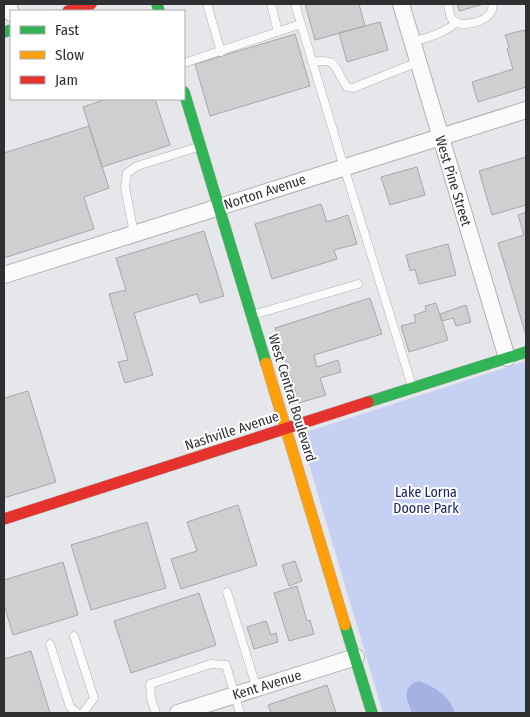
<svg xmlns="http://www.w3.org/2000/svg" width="530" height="717" viewBox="0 0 530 717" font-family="'Fira Sans Condensed',sans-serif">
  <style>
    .green { fill: #c6d0f3 }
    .water { fill: #a4b2e2 }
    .building { fill: #cdcfd1; stroke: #a6a8aa }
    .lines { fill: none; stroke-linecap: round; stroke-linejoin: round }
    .lane-casing { stroke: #afb0b2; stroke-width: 9 }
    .street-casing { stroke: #afb0b2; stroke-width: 18 }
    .fast-casing { stroke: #afb0b2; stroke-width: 12 }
    .slow-casing { stroke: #afb0b2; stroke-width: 12 }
    .jam-casing { stroke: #afb0b2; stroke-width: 12 }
    .lane { stroke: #fbfbfc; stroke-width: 8 }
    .street { stroke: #fbfbfc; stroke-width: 16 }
    .fast { stroke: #30b455; stroke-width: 11 }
    .slow { stroke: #ff9f0a; stroke-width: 11 }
    .jam { stroke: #e5322d; stroke-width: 11 }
    .labels { text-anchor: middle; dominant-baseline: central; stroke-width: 4; stroke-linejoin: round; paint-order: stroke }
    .street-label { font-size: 14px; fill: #2e2f31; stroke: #fff }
    .park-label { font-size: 14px; fill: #19216e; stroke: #fff }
  </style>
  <rect width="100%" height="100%" fill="#e5e7ea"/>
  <path class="green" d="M526,361V713H455L452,704H408L412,713H383L300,434Z"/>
  <path class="water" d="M419,681C435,687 450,696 455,713H412C406,699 401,687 419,681Z"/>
  <path class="building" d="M305,4H359L365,26L315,40Z
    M457,4H484L459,11Z
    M380,22L388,50L347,62L339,33Z
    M524,30L526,36V87L478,102L472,82L513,69L507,49L509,47L505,35Z
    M295,34L310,86L210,116L195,64Z
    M107,99H155L170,145L102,167L83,107Z
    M89,126L109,188L84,197L94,229L4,258V153Z
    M526,157V205L492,215L479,171Z
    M417,167L425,195L390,205L381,177Z
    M321,204L327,222L348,215L357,244L334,250L337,259L272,279L255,224Z
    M526,212V331L525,332L498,243L524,235L518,215Z
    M204,231L224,296L200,303L197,294L134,313L153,375L125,383L118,362L128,360L109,294L126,290L116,258Z
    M448,244L456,275L419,284L415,269L410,271L406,255Z
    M370,298L382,334L314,355L317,367L338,360L341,372L320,378L326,395L299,403L275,328Z
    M436,303L448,340L409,352L401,326L416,322L414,315L426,311L425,306Z
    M466,305L471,322L456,326L453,318L442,321L440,314Z
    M28,391L56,482L4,498V398Z
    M238,505L257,565L181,589L171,559L197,551L187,522Z
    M147,522L166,588L91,610L71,545Z
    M295,561L302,581L289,586L282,565Z
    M63,562L78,615L13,635L4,605V580Z
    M297,586L307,621L310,620L314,634L289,641L274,593Z
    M199,593L216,645L131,673L114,621Z
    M266,621L271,635L276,633L278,642L254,649L247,627Z
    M31,651L50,713H4V659Z
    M327,685L336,713H271L268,705Z"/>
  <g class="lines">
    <defs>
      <path id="lane" d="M207,4L221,52
        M271,4L278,32
        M295,4L344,167L412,386
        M448,4C449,8 449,15 452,19C461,29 485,22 491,12C493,9 492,6 493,4
        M412,42C429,37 443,34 457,22
        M312,62C339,57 334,69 347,87L353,88L418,62
        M184,63L301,24
        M134,234L125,187L127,173L137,166L198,147
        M253,315L358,284
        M227,592L257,689
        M74,636L94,698L83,713
        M50,644L70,707L77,713
        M156,713L151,699L150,684L211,664L226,665L240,713"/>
      <path id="street" d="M8,4L11,13
        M401,4L507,358
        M4,275L526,110
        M178,713L356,657"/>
      <path id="fast" d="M157,4L159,11
        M4,32L11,30
        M184,92L266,363
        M368,402L526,352
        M345,625L372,713"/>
      <path id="slow" d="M266,363L345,625"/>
      <path id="jam" d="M68,11L91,4
        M4,519L368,402"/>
    </defs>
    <use href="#lane" class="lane-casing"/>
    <use href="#street" class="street-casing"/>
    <use href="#fast" class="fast-casing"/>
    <use href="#slow" class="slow-casing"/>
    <use href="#jam" class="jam-casing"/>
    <use href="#lane" class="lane"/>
    <use href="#street" class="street"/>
    <use href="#fast" class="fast"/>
    <use href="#slow" class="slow"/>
    <use href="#jam" class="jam"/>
  </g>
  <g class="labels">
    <g class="street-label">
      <text transform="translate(453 181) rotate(73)">West Pine Street</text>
      <text transform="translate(265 192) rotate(-18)">Norton Avenue</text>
      <text transform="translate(292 398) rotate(73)">West Central Boulevard</text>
      <text transform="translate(232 431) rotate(-18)">Nashville Avenue</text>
      <text transform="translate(267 685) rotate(-17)">Kent Avenue</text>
    </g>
    <g class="park-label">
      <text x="426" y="492">Lake Lorna<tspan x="426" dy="16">Doone Park</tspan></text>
    </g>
  </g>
  <rect width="530" height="717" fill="none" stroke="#2e2f31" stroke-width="10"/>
  <rect x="10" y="10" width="175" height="90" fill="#ffffff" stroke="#abacad"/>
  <rect x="20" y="26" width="25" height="8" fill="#30b455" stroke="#abacad"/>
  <text x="55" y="35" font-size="15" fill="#2e2f31">Fast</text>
  <rect x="20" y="51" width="25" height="8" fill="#ff9f0a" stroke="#abacad"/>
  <text x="55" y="60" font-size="15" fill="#2e2f31">Slow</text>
  <rect x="20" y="76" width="25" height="8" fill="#e5322d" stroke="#abacad"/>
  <text x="55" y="85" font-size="15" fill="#2e2f31">Jam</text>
</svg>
